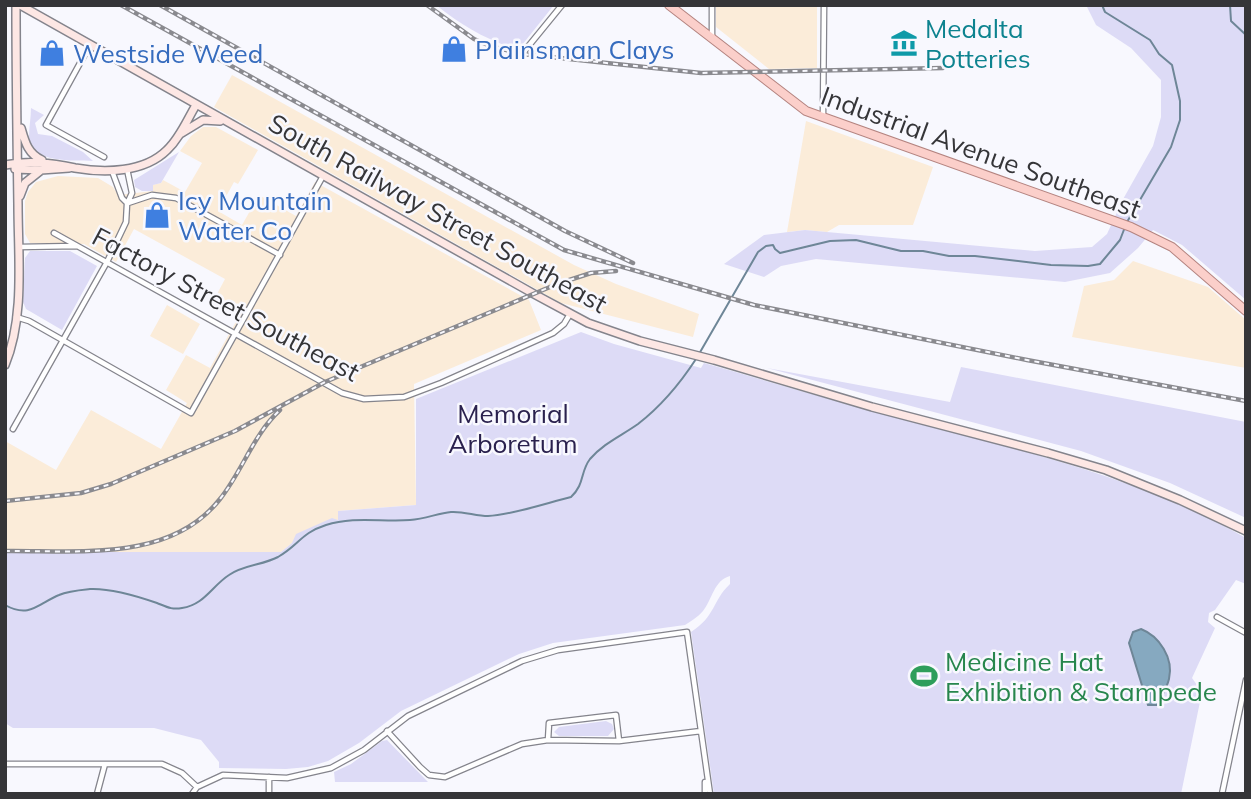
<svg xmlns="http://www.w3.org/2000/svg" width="1251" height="799" viewBox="0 0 1251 799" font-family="Mulish,sans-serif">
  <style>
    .industrial { fill: #fbecd9 }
    .green { fill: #dddbf6 }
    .water { fill: #86a9c0; stroke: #6e8697; stroke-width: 2 }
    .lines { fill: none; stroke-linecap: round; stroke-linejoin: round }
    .stream { stroke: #6e8697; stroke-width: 2 }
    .street-casing { stroke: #84848c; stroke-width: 7 }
    .secondary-casing { stroke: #84848c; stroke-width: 10 }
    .primary-casing { stroke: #b48480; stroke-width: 10 }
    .street { stroke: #fff; stroke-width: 4.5 }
    .secondary { stroke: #fde7e4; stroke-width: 7 }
    .primary { stroke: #fbcfca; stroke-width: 8 }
    .rail-casing { stroke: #8a8a8f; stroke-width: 4.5 }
    .rail { stroke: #f8f8fe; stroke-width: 2; stroke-dasharray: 5; stroke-linecap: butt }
    .labels { text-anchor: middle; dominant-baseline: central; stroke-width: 5; stroke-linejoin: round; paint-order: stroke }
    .culture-label { font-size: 26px; fill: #0d838f; stroke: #f8f8fe; text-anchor: start }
    .shop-label { font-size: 26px; fill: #366cbe; stroke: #f8f8fe; text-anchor: start }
    .street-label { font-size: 26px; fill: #353538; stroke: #f8f8fe }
    .park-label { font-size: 26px; fill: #2a214e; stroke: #f8f8fe }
    .leisure-label { font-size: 26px; fill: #27864d; stroke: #f8f8fe; text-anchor: start }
  </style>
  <rect width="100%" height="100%" fill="#f8f8fe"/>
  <path class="industrial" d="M716,5H817V68L769,69L716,27Z
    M232,75L574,265L616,284L699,314L693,337L561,303L214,107Z
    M806,121L933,167L913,225H839L827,232L805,230L787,232Z
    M203,127H216L258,150L238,184L234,182L218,211L242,225L259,195L296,216L315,182L529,300L541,330L414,384L416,505L338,511V520L292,543L281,552L5,553V441L56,470L91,410L161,449L187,403L166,390L186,355L210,368L242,311L216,296L225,279L134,229L116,262L84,244L30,243L25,234V201L28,192L36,182L58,176L98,178L113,187L118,195L153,191L152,185L161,183L163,180L185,192L202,163L180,151L191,136Z
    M1133,261L1208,287L1246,320V368L1072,337L1084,286L1114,280Z
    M167,305L200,324L183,354L150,336Z"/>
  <path class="green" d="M436,5H554L518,50C485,39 464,27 436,5Z
    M1086,5H1246V300L1182,245L1153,230L1138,248L1110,273L1065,282L816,259L781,266L764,277L724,264L764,235L805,230L1035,251L1092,247L1107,234L1122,201L1153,146L1161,117V80L1131,48L1096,25Z
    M31,108L44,115L35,123L38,134L52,136L83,152L93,161C74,160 31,164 29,137C29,127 31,117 31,108Z
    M179,152L161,183L153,185V191H142L135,187L134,180Z
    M30,251H70L97,266L62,330L26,309L23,302L25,258Z
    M581,332L614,344L701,368L704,363C774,383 844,404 914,422C1028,452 1143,479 1246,538V584L1236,580L1215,610L1209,613L1208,622L1215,628L1192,678L1202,692L1181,794H714L691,632C716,616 712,601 730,584V576C714,580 712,600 703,611C698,617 691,621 685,625L553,643L519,654L401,711L359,743L328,761L308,767L286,769L219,768V762L201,740L154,728H13L5,723V552H281L292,543L296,534L332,518L338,520V511L416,505V399Z
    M961,367L1246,422V518L1170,483L1081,451L767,368L950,402Z
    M606,721L612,724L614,729L608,736H559L554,732L559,727Z
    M387,740L428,782H335L334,772L351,764L382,741Z"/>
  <path class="water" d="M1141,629C1159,636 1174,658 1169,679C1167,688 1161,697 1157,705H1148L1129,643L1133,632Z"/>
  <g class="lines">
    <path class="stream" d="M1102,5L1105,12L1150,40L1159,54L1172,65L1180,101V120L1171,147L1127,222
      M1230,5L1231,21L1246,35
      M699,354L758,252L766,246L773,245L775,249L780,253L830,241L856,240L901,251H923L949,256H975L1051,265L1088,266L1100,264L1120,240L1125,227
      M5,605C30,619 39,603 59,595C68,591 80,590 90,589C112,588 137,596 157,603C167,607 172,610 182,608C204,605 212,586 229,575C243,565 263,565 278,557C299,545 301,533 326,525C353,516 381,522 410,520C426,519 438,513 451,512C463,511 476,516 488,516C512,515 547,503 571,497C585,484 580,472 590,459C604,443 621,436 638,424C660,407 681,382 696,359"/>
    <defs>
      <path id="street" d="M712,37V5
        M90,45L46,125L104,157
        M522,54L562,5
        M823,116L824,5
        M112,171L122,198L127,203
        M128,203L152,195L176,198L280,255
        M54,233L342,393L364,399L404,397L441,383L553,333L564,324L570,314
        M19,247L77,246
        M16,317L29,321L191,413L323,176
        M13,429L107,262L126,222L127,204L132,193L127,169
        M1217,617L1246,633
        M387,731L420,767L429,775L445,777L522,744L548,740L619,741L701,731
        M548,740L549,723L616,715L619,741
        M5,764H162L182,773L197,787
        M269,777V794
        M705,782V794
        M97,794L105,764
        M192,794L197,787L223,775L287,778L331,768L364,750L408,716L522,661L558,650L687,632L710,794
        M1222,794L1246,680"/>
      <path id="secondary" d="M20,5L534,294L588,323L640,341L714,360L872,407L1048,453L1106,470L1180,500L1246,531
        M21,128C25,142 28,154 42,160
        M180,134L203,120L220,121
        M5,165C29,160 51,163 75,168C104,173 144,173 167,150C180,138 187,120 196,105
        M15,169L41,170L69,168
        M20,196L25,183L40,171
        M5,365C25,317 18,256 18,205C17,138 16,72 16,5"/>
      <path id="primary" d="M669,5L806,111L1131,227L1172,247L1246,311"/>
    </defs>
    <use href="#street" class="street-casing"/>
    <use href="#secondary" class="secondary-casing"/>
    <use href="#primary" class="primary-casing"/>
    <use href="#street" class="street"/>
    <use href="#secondary" class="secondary"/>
    <use href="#primary" class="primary"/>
    <defs>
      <path id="rail" d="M121,5L564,250L754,305L1027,360L1246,401
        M160,5L565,231L633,263
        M427,5L474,39L490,46L522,54L701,73L943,68
        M5,501L81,493L111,484L235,431L325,382L557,284L591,273L616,271
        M5,551C77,550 170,563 220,499C243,470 253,435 280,410"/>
    </defs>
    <use href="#rail" class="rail-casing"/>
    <use href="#rail" class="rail"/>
  </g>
  <defs>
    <symbol id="museum-bare" viewBox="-9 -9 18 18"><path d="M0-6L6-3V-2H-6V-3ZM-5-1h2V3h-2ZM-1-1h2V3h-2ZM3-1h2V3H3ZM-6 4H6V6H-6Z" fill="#0f9aa8" stroke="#f8f8fe" stroke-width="2.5" paint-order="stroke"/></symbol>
    <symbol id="shop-bare" viewBox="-9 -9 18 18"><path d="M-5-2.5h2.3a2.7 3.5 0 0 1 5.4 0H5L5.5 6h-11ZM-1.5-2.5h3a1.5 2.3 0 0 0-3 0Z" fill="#3f7fe0" stroke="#f8f8fe" stroke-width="2.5" paint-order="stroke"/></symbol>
    <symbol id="stadium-bare" viewBox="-9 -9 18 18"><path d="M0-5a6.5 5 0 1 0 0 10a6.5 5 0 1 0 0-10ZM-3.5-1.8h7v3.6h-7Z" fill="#2e9e5b" stroke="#f8f8fe" stroke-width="2.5" paint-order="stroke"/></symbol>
  </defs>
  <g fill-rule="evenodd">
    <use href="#museum-bare" x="885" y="24" width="38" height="38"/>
    <use href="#shop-bare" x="435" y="30" width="38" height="38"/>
    <use href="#shop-bare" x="33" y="34" width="38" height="38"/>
    <use href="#shop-bare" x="138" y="196" width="38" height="38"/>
    <use href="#stadium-bare" x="905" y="657" width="38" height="38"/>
  </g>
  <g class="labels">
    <g class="culture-label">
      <text x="925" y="28">Medalta<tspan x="925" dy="30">Potteries</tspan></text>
    </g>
    <g class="shop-label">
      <text x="475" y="49">Plainsman Clays</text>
      <text x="73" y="53">Westside Weed</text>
      <text x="178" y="200">Icy Mountain<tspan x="178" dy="30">Water Co</tspan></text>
    </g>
    <g class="street-label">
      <text transform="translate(981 152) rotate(20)">Industrial Avenue Southeast</text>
      <text transform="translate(438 213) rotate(29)">South Railway Street Southeast</text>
      <text transform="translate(226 304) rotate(28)">Factory Street Southeast</text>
    </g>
    <g class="park-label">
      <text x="513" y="413">Memorial<tspan x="513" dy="30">Arboretum</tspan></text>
    </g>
    <g class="leisure-label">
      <text x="945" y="661">Medicine Hat<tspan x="945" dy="30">Exhibition &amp; Stampede</tspan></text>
    </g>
  </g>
  <rect width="1251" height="799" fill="none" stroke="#353538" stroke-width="14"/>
</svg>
